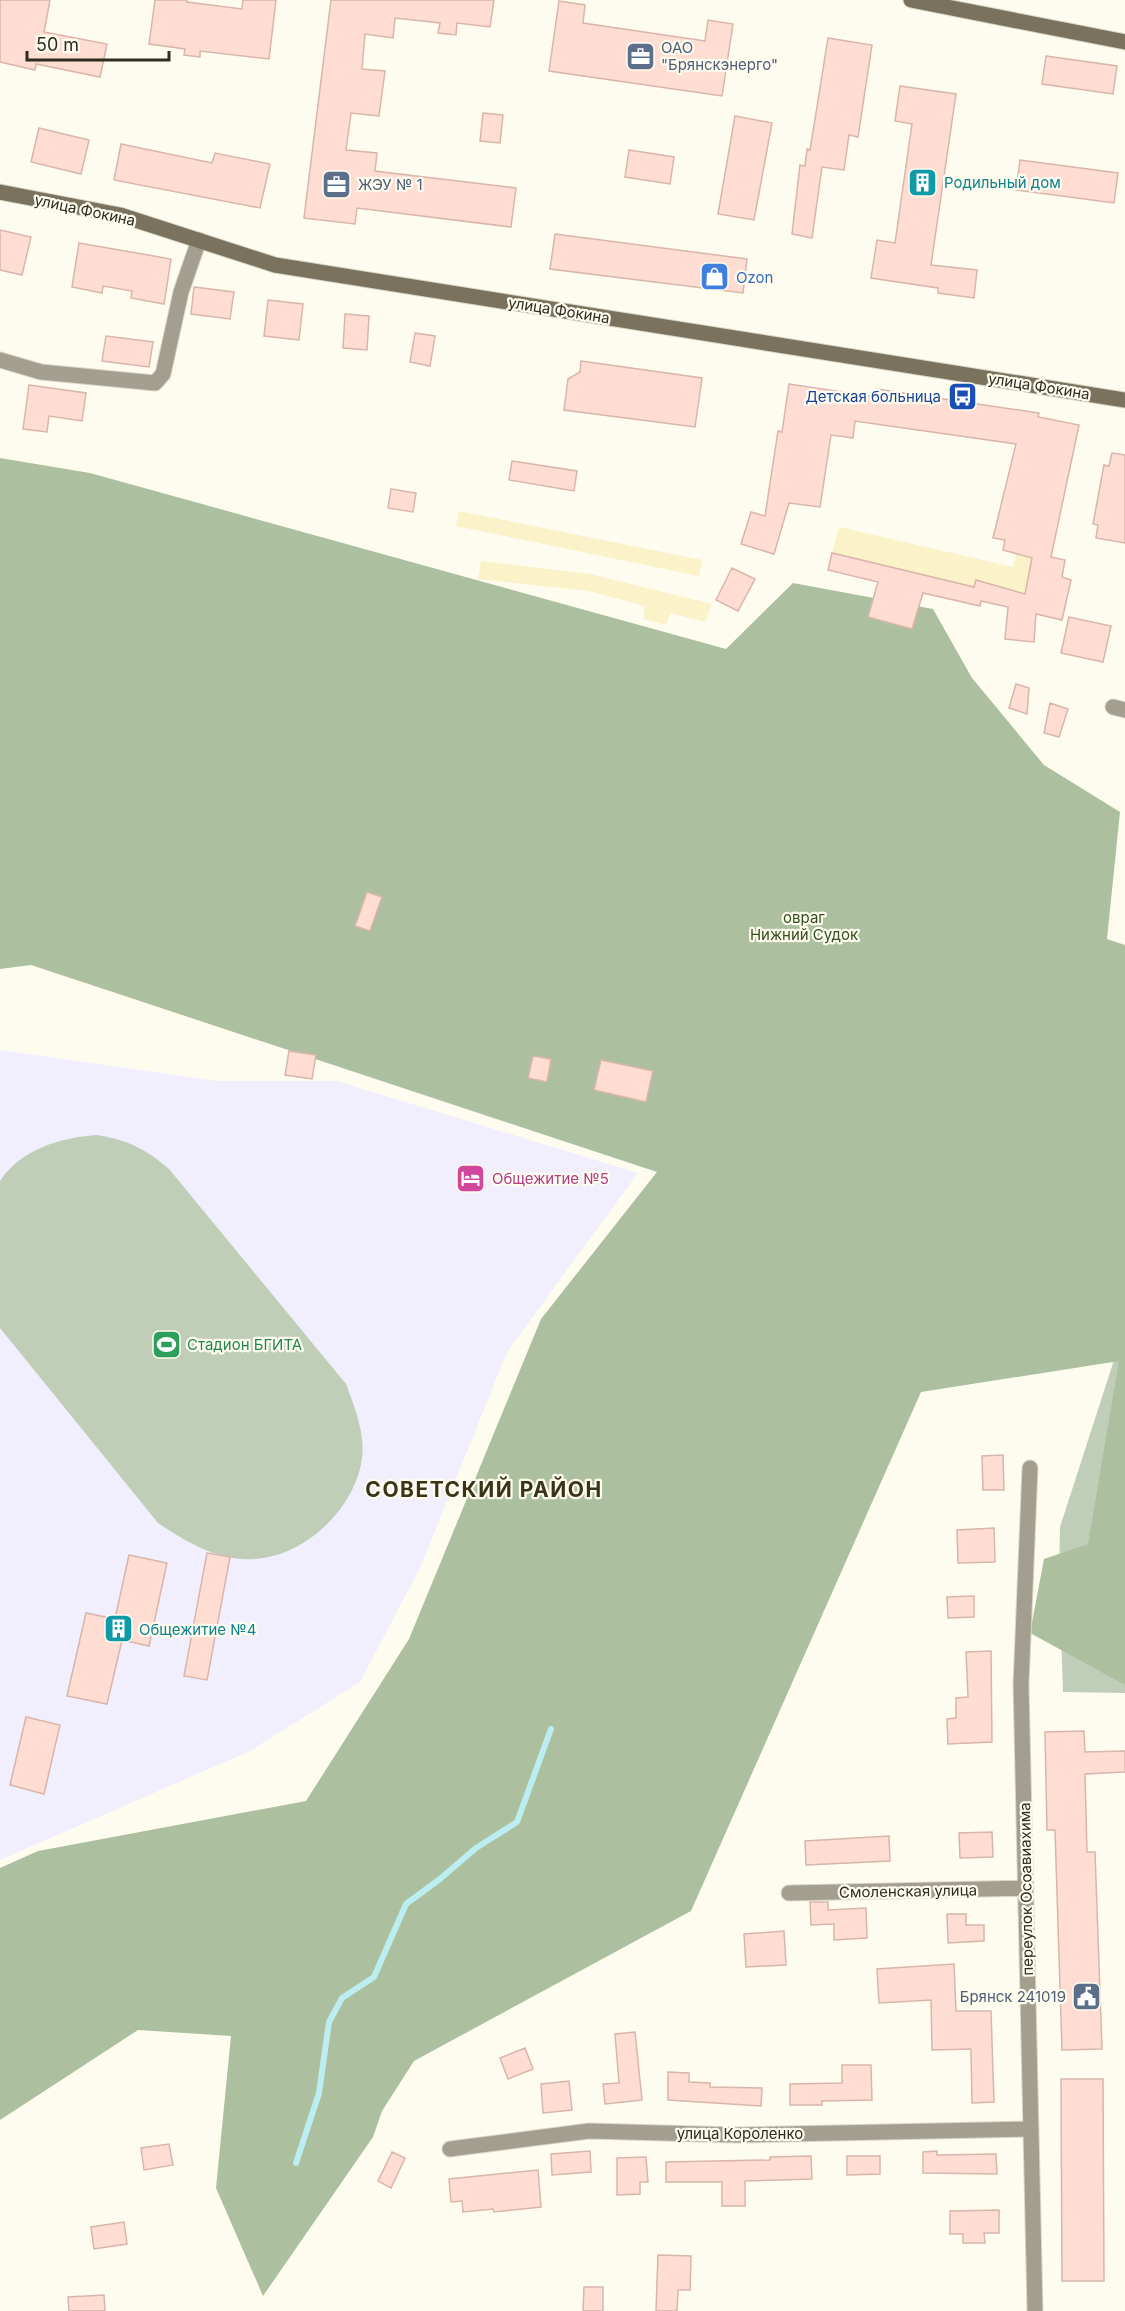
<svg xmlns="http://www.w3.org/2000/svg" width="1125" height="2311" viewBox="0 0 1125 2311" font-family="Inter,sans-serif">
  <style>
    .built { fill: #fbf2c9 }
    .education { fill: #f1effd }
    .green { fill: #c0ceb8 }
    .forest { fill: #acc0a0 }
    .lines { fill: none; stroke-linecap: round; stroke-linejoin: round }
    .stream { stroke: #bcedf0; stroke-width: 6 }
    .building { fill: #ffddd3; stroke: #d9b5aa; stroke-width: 1.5 }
    .minor-casing { stroke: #d9d7c9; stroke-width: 17 }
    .secondary-casing { stroke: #d9d7c9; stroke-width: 17 }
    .minor { stroke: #a49e8f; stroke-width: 15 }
    .secondary { stroke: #7a725c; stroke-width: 15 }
    .labels { text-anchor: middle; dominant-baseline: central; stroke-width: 4.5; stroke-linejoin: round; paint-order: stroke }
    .service-label { font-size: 15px; fill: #4e5e75; stroke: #fefcee; text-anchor: start }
    .culture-label { font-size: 15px; fill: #0d838f; stroke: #fefcee; text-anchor: start }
    .street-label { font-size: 15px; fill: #2f2d20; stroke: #fefcee }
    .shop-label { font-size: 15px; fill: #366cbe; stroke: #fefcee; text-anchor: start }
    .transit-label { font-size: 15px; fill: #164399; stroke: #fefcee; text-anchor: end }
    .park-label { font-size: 15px; fill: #334d1e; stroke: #fefcee }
    .hotel-label { font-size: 15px; fill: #b23c85; stroke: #fefcee; text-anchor: start }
    .leisure-label { font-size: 15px; fill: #27864d; stroke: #fefcee; text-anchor: start }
    .district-label { font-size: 21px; font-weight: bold; letter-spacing: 1.5px; fill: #393317; stroke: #fefcee }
  </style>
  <rect width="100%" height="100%" fill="#fefcee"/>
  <path class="built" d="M1044,416L1079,425L1051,557L1065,560L1062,577L1071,580L1065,605L1048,601L1044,616L982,601L980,606L828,570L839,527L1013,567L1031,493L1024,491Z
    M459,511L702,560L699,576L456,526Z
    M481,561L590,574L712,604L705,622L670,613L666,625L643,619L645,606L588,591L478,579Z"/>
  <path class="education" d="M0,1050L217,1081H337L638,1173L507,1352L421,1566L360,1682L250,1751L0,1860Z"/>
  <path class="green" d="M96,1135C126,1139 146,1149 169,1169L346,1384C355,1408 367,1438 361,1464C352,1511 304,1556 255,1559C220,1562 186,1542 158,1523L0,1328V1181C21,1149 60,1138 96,1135Z
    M1125,1326V1693L1063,1692L1059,1573L1060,1527Z"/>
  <path class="forest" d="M0,458L90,473L726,649L793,583L933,609L972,678L1044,765L1120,812L1107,939L1125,945V1685L1030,1633L1044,1559L1088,1544L1119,1361L921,1392L691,1911L414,2061L382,2111L373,2137L263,2296L216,2188L231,2036L138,2030L0,2120V1868L38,1851L306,1801L409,1639L541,1319L657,1172L31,965L0,969Z"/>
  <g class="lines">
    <path class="stream" d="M296,2163L319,2093L329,2022L342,1998L374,1977L406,1904L440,1879L476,1848L517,1822L551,1729"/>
  </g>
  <path class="building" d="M0,0H50L44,32L107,44L100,77L36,64L35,70L0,62Z
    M155,0H187V2L242,9L243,0H276L269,59L200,51V57L184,55L185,49L149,44Z
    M331,0H494L490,27L457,23L456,35L438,33L440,23L395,18L393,38L365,34L362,69L385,71L379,116L351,113L346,150L377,153L375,171L516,188L511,227L357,208L355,224L304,218Z
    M559,1L585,5L583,23L705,41L708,20L733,24L722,96L549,71Z
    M828,38L872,45L858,137L849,135L844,170L822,167L812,238L792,234L800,165L805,166L807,149L810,150Z
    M1046,56L1117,66L1113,94L1042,84Z
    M900,86L956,94L931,265L977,270L974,298L938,293V288L871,278L877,240L895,243L912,124L895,121Z
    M483,113L503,115L500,143L480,141Z
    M735,116L772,123L754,220L718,214Z
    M39,128L89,140L81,174L31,162Z
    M121,144L212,163L215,153L270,164L260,208L114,180Z
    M629,150L674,157L670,184L625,177Z
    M1020,160L1118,173L1114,203L1016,190Z
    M0,230L31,237L22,275L0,270Z
    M555,234L747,259L743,293L550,269Z
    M79,243L171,259L164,304L131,298L132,291L103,286L102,293L72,287Z
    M194,287L234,292L230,319L191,314Z
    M268,300L303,304L299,340L264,336Z
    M345,314L369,316L367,350L343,348Z
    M415,333L435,336L430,366L410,362Z
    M106,336L153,342L149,367L102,361Z
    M581,361L702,378L695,427L564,410L568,379L580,372Z
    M789,384L875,397L877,389L1039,413L1038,417L1079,425L1051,557L1065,560L1062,577L1071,580L1062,620L1036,614L1034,642L1005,639L1008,607L981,601L980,606L923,593L912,629L868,617L878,582L828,570L832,553L974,587L976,580L1025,594L1032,558L1003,550L1005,540L993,538L1016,444L855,421L853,438L831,435L820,507L789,503L774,554L741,544L751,512L765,516L778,431L782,432Z
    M29,385L86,393L82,421L49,416L47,432L23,429Z
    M1112,453L1125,455V543L1096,538L1098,525L1093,524L1104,465L1109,466Z
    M512,461L577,471L574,491L509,480Z
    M391,489L416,493L413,512L388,508Z
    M732,568L755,579L738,611L716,600Z
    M1069,617L1111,626L1103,662L1061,653Z
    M1016,684L1029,688L1027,714L1009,708Z
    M1050,703L1068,709L1059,737L1044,733Z
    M367,892L382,897L370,931L355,926Z
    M289,1051L316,1055L312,1079L285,1075Z
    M533,1056L551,1059L547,1082L528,1078Z
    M601,1060L653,1071L646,1102L594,1090Z
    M1003,1455L1004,1490H983L982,1456Z
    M994,1528L995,1562L958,1563L957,1530Z
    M207,1553L230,1557L207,1680L184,1676Z
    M129,1555L167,1563L149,1646L122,1640L107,1704L67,1696L86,1613L115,1619Z
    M974,1596V1617L948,1618L947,1597Z
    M991,1651L992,1742L948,1744L947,1719L956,1718V1698L968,1697L966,1652Z
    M26,1717L60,1725L44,1794L10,1785Z
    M1084,1731L1085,1752L1125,1751V1772L1085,1774L1087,1852H1095L1102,2049L1062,2050L1055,1830H1047L1045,1732Z
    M992,1832L993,1857L960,1858L959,1833Z
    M889,1836L890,1861L806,1865L805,1841Z
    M810,1902H828V1910L866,1908L867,1938L834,1940V1924L811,1925Z
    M947,1914H966V1925H984V1941L948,1943Z
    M784,1931L786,1965L746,1967L744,1934Z
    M954,1964L956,2011H991L994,2102L972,2103L971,2049L932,2050L931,2000L879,2003L877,1969Z
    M635,2032L642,2100L605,2104L603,2084L619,2083L615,2034Z
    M525,2048L533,2069L508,2079L500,2058Z
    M842,2065H871L872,2100L822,2101V2105H790V2084L842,2083Z
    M668,2072L689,2073V2082L710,2083V2087L762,2088L761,2106L668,2100Z
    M1061,2079H1103L1104,2281H1062Z
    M569,2081L572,2110L543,2113L541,2084Z
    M169,2144L173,2165L144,2170L141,2148Z
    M590,2151L591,2172L552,2175L551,2154Z
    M937,2151V2155L996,2154L997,2174L923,2173V2152Z
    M392,2152L405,2158L391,2188L378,2181Z
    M811,2156L812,2179L745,2181V2206H722V2182H666V2162L770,2160V2157Z
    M847,2156H880V2174L847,2175Z
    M646,2157L648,2182H640V2194L617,2195V2158Z
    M538,2170L541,2207L494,2212L493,2209L463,2212L462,2201L451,2202L449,2179Z
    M999,2210V2233H984L985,2243H963V2234H950V2211Z
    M124,2222L127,2244L94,2249L91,2227Z
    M658,2255L691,2256L690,2290H678L677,2311H656Z
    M584,2287H603V2311H583Z
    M104,2295L105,2311H69L68,2297Z"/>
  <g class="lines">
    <defs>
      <path id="minor" d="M0,360L41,372L155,383L163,374L181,292L199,240
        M1113,707L1125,710
        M1030,1468L1021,1684L1035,2311
        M789,1893L1026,1888
        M450,2149L589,2131L737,2135L1031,2129"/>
      <path id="secondary" d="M911,0L1125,42
        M0,192L120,215L275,265L1125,400"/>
    </defs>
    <use href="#minor" class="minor-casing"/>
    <use href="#secondary" class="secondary-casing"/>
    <use href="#minor" class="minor"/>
    <use href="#secondary" class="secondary"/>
  </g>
  <defs>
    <symbol id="office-square" viewBox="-11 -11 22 22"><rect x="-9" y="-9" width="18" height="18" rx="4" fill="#5c6f8a" stroke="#fefcee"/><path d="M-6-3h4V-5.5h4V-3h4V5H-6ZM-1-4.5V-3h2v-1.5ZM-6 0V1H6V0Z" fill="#fff"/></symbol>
    <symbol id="building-square" viewBox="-11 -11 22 22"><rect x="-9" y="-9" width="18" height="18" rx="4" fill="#0f9aa8" stroke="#fefcee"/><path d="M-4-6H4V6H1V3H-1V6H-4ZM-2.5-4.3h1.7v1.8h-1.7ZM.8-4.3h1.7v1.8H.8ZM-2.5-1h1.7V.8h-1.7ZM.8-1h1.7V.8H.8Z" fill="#fff"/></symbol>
    <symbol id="shop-square" viewBox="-11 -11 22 22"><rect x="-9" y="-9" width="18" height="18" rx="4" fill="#3f7fe0" stroke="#fefcee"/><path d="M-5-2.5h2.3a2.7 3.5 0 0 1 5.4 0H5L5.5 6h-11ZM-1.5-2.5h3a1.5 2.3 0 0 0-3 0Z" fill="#fff"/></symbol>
    <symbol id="bus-square" viewBox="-11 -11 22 22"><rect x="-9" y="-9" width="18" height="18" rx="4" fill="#1a4fb4" stroke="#fefcee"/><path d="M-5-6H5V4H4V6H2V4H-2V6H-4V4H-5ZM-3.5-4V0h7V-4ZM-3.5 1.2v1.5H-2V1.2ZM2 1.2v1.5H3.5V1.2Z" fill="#fff"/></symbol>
    <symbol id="hotel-square" viewBox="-11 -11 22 22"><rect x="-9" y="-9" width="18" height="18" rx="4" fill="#d1479c" stroke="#fefcee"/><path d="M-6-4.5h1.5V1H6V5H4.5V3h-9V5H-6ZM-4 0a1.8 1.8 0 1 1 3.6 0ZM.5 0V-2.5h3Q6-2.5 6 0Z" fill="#fff"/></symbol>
    <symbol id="stadium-square" viewBox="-11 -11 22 22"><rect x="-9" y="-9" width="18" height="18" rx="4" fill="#2e9e5b" stroke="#fefcee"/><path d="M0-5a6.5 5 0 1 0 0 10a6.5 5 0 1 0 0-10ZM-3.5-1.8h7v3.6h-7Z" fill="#fff"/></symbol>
    <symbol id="civic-square" viewBox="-11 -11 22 22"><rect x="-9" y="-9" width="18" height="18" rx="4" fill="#5c6f8a" stroke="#fefcee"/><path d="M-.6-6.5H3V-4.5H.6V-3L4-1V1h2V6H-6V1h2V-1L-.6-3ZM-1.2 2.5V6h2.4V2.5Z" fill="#fff"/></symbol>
  </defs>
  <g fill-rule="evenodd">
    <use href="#office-square" x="624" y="40" width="33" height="33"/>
    <use href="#building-square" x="906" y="166" width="33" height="33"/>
    <use href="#office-square" x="320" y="168" width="33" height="33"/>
    <use href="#shop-square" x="698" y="260" width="33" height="33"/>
    <use href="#bus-square" x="946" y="380" width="33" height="33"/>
    <use href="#hotel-square" x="454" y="1162" width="33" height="33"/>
    <use href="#stadium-square" x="150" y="1328" width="33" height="33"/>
    <use href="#building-square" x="102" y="1612" width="33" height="33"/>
    <use href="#civic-square" x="1070" y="1980" width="33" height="33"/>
  </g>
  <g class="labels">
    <g class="service-label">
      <text x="661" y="47">ОАО<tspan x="661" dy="17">"Брянскэнерго"</tspan></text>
      <text x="358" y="184">ЖЭУ № 1</text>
      <text x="1066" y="1996" text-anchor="end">Брянск 241019</text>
    </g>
    <g class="culture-label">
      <text x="944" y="182">Родильный дом</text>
      <text x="139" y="1629">Общежитие №4</text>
    </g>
    <g class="street-label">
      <text transform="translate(85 210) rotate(12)">улица Фокина</text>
      <text transform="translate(559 310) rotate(9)">улица Фокина</text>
      <text transform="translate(1039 386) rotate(9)">улица Фокина</text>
      <text transform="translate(1026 1889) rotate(-91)">переулок Осоавиахима</text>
      <text transform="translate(908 1891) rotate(-1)">Смоленская улица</text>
      <text x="740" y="2133">улица Короленко</text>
    </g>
    <g class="shop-label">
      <text x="736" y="277">Ozon</text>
    </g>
    <g class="transit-label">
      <text x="941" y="396">Детская больница</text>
    </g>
    <g class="park-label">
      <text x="804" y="917">овраг<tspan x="804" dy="17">Нижний Судок</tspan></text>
    </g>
    <g class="hotel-label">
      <text x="492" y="1178">Общежитие №5</text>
    </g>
    <g class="leisure-label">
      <text x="187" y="1344">Стадион БГИТА</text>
    </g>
    <g class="district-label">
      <text x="484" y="1489">СОВЕТСКИЙ РАЙОН</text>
    </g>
  </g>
  <path d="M27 51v9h142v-9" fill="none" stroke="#2f2d20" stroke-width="3"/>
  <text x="36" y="51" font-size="18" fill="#2f2d20" stroke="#fefcee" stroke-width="4.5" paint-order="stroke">50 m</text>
</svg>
